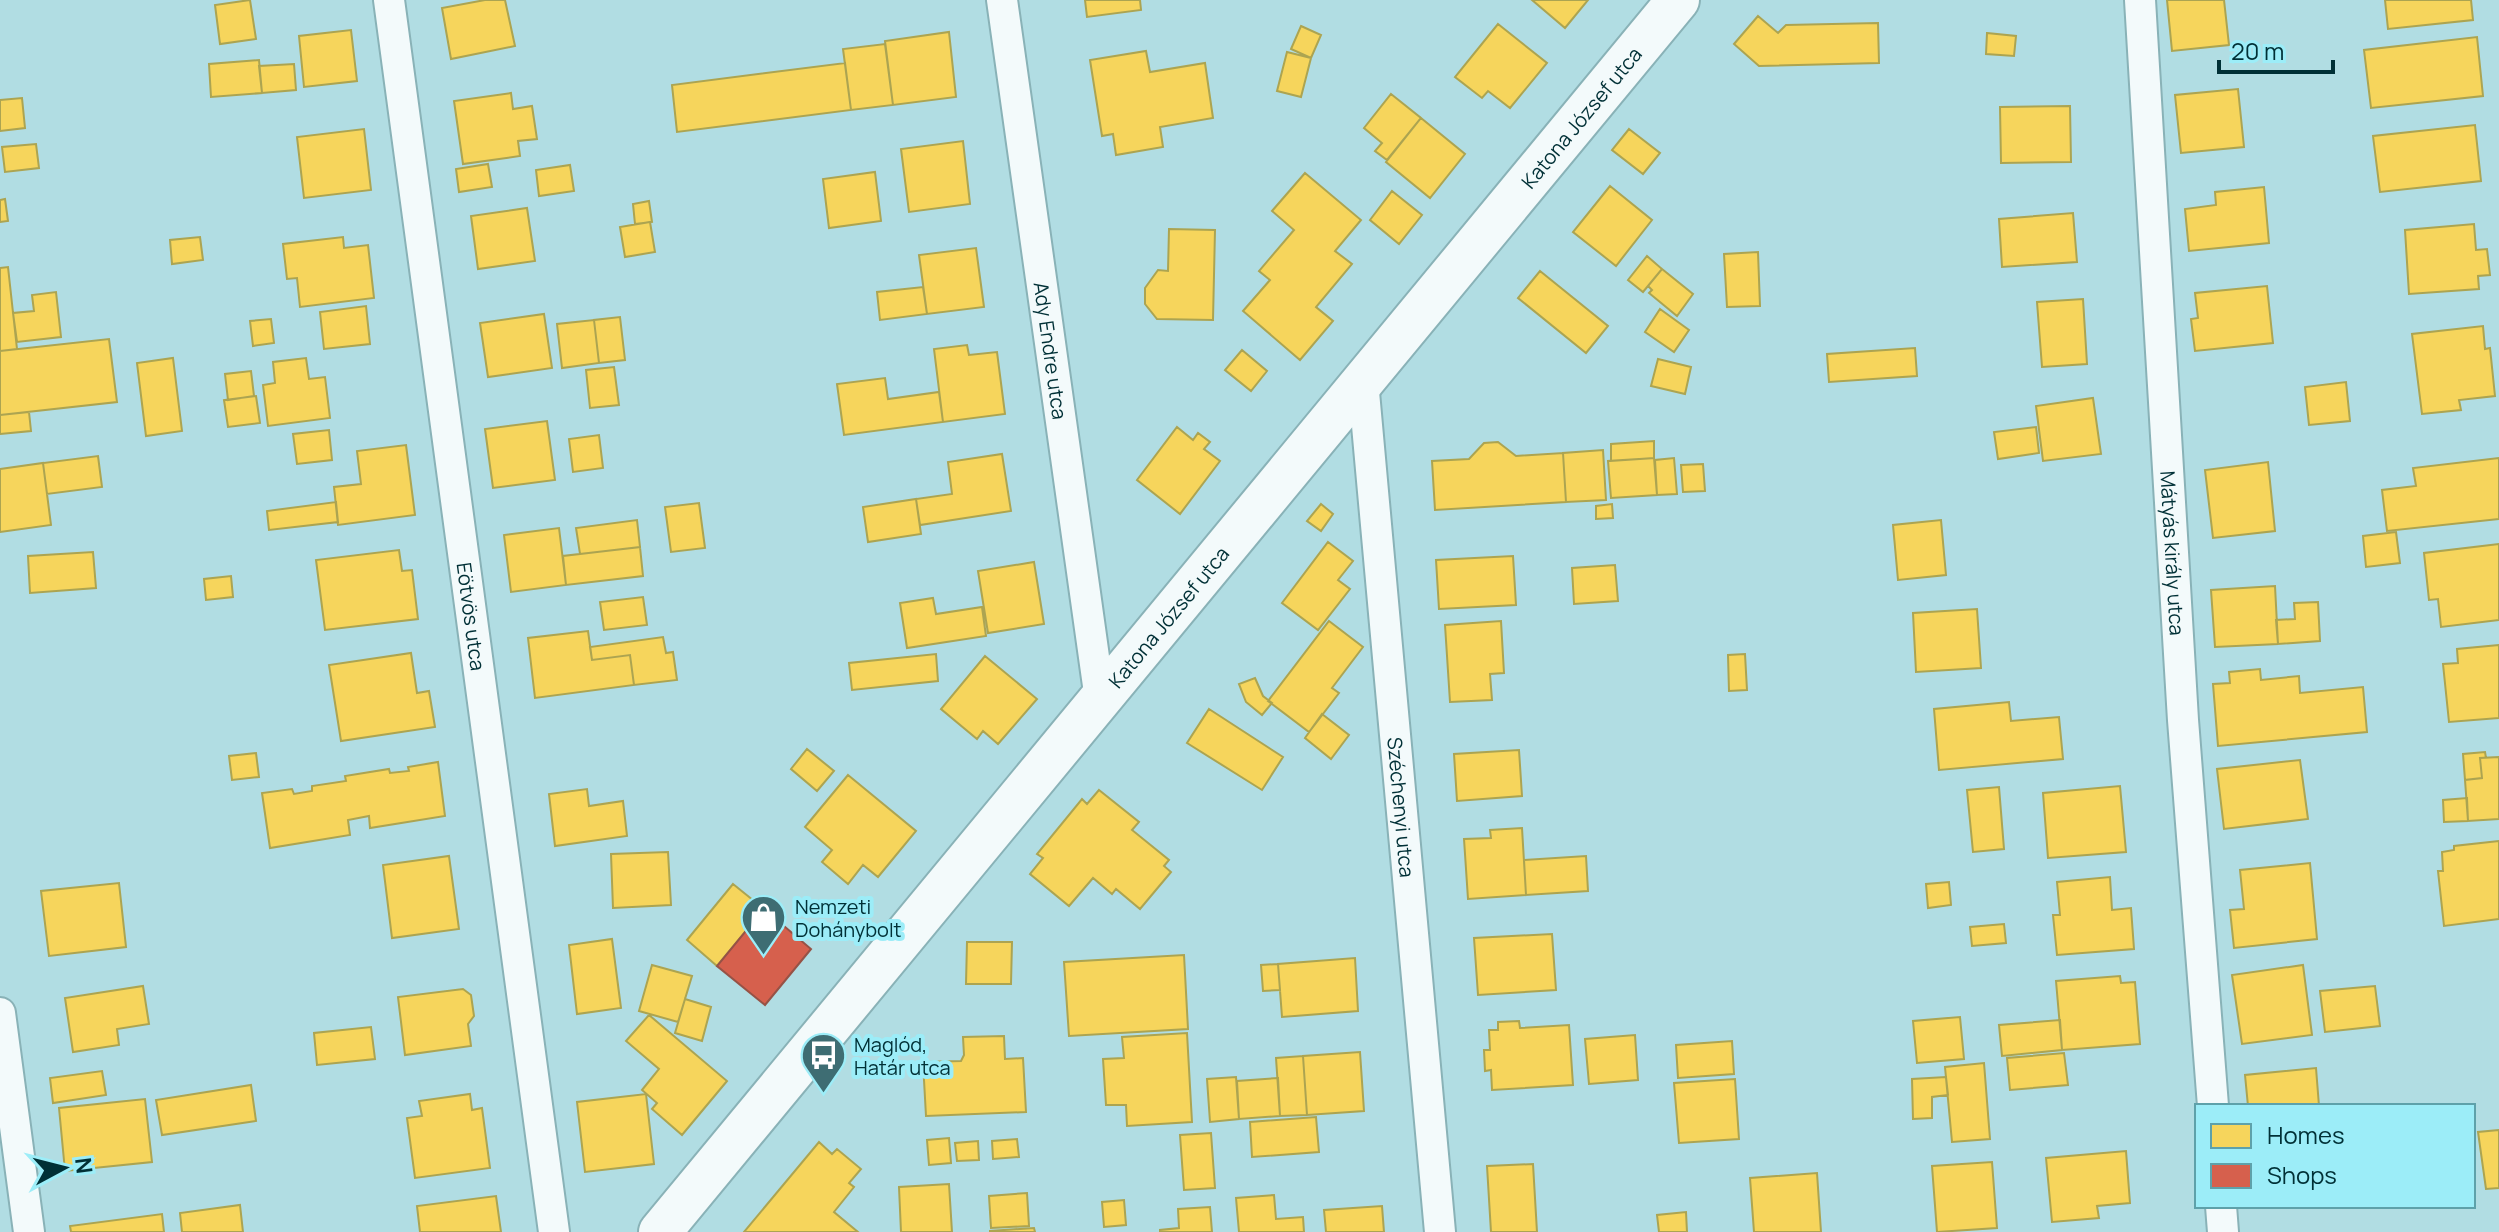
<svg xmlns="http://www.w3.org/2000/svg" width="2499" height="1232" viewBox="0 0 2499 1232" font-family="Manrope,sans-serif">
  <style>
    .homes { fill: #f6d55c; stroke: #aca451; stroke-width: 2 }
    .shops { fill: #d6604d; stroke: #965246; stroke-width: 2 }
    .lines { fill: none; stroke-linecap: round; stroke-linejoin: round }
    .minor-casing { stroke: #89b2b7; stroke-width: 34 }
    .secondary-casing { stroke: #89b2b7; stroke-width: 46 }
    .minor { stroke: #f3fafb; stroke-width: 30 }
    .secondary { stroke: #f3fafb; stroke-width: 42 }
    .labels { text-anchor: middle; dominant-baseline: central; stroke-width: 8; stroke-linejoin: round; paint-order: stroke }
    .street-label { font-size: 20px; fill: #003036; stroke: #9cedf8 }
    .poi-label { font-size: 20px; fill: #003036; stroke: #9cedf8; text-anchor: start }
  </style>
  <rect width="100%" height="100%" fill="#b1dde3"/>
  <path class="homes" d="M250,0L256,39L220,44L215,5Z
    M485,0H505L515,46L451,59L442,8Z
    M1085,0H1140L1141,10L1087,17Z
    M1532,0H1588L1565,28Z
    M2167,0H2224L2229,45L2172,51Z
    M2385,0H2471L2473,20L2388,29Z
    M1758,16L1778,33L1786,25L1878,23L1879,63L1759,66L1734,44Z
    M1498,24L1547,63L1510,108L1488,91L1482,98L1455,77Z
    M1301,26L1321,35L1311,58L1291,49Z
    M351,30L357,81L304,87L299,36Z
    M949,32L956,97L893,105L885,41Z
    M1987,33L2016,36L2014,56L1986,54Z
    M2477,37L2483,96L2371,108L2364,50Z
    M885,44L893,105L851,110L843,49Z
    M1146,51L1150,72L1205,63L1213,118L1160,127L1163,147L1116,155L1113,134L1102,136L1090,60Z
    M1287,52L1311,58L1301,97L1277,91Z
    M259,60L262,93L211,97L209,64Z
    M845,63L851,110L677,132L672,85Z
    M294,64L296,90L262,93L259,66Z
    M2238,89L2244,147L2181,153L2175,95Z
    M511,93L513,109L532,106L537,139L518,141L520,156L463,164L454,101Z
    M1391,94L1421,118L1387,160L1375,151L1382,143L1364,128Z
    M22,98L25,128L0,131V100Z
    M2070,106L2071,162L2001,163L2000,107Z
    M1421,118L1465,154L1430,198L1386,162Z
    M2475,125L2481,181L2380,192L2373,136Z
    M364,129L371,190L304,198L297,137Z
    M1629,129L1660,153L1643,174L1612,150Z
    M963,141L970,204L909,212L901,149Z
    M36,144L39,168L5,172L2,147Z
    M488,164L492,187L459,192L456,169Z
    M570,165L574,191L539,196L536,170Z
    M875,172L881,221L829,228L823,179Z
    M1305,173L1361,220L1335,251L1352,264L1316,307L1333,321L1300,360L1243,311L1270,280L1259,271L1294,230L1272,211Z
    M1610,186L1652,220L1616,266L1573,232Z
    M2264,187L2269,243L2189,251L2185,209L2216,205L2215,192Z
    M1392,191L1422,215L1399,244L1370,220Z
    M5,199L8,221L0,222V200Z
    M649,201L652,222L635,224L633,204Z
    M527,208L535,261L478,269L471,216Z
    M2073,213L2077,262L2002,267L1999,219Z
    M650,222L655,252L625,257L620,227Z
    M2474,224L2476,250L2487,249L2490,275L2478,276L2479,289L2409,294L2405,230Z
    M1169,229L1215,230L1213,320L1157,319L1145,304V288L1158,270L1168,271Z
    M200,237L203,260L172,264L170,240Z
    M343,237L344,248L368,245L374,298L300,307L297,278L287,279L283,244Z
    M976,248L984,307L927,314L919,255Z
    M1758,252L1760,306L1727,307L1724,254Z
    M1647,256L1662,269L1643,292L1628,280Z
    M8,267L17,349L0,351V268Z
    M1662,269L1693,294L1677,316L1649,293L1652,290L1648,286Z
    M1540,271L1608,326L1586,353L1518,298Z
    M2267,286L2273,343L2195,351L2191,319L2198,318L2195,293Z
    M923,287L927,314L880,320L877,292Z
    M56,292L61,337L17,342L13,313L34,311L32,295Z
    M2083,299L2087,364L2042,367L2037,302Z
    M366,306L370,344L324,349L320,312Z
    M1660,309L1689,330L1674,352L1645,332Z
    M544,314L552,368L488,377L480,323Z
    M620,317L625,360L599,363L594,320Z
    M271,319L274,343L253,346L250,321Z
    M594,320L599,363L562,368L557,324Z
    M2483,326L2485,349L2490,348L2495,396L2459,400L2461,410L2422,414L2412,334Z
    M109,339L117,402L0,415V351Z
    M967,345L969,355L997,352L1005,414L943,422L934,349Z
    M1915,348L1917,376L1829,382L1827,354Z
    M1242,350L1267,371L1251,391L1225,370Z
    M173,358L182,431L146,436L137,363Z
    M306,358L309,379L325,377L330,418L268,426L263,385L275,383L273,362Z
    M1658,359L1691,367L1685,394L1651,386Z
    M614,367L619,405L590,408L586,370Z
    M251,371L254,396L228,400L225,374Z
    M885,378L888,399L939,392L943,422L844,435L837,384Z
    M2346,382L2350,421L2309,425L2305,387Z
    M256,396L260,423L228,427L224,400Z
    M2093,398L2101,454L2043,461L2036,406Z
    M29,412L31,431L0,434V415Z
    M547,421L555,480L493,488L485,429Z
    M1177,427L1193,440L1198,433L1210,442L1204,449L1220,461L1180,514L1137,480Z
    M2036,427L2039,453L1998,459L1994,432Z
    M329,430L332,460L297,464L293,434Z
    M599,435L603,468L573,472L569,439Z
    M1654,441V458L1611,461V444Z
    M1498,442L1516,456L1563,453L1566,502L1435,510L1432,461L1469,459L1484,443Z
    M406,445L415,515L338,525L334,487L361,484L357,451Z
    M1603,450L1606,500L1566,502L1563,453Z
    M1002,454L1011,511L920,525L916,499L952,494L948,462Z
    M98,456L102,487L47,494L43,463Z
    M1654,458L1657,495L1611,498L1608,461Z
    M1674,458L1677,494L1657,495L1655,460Z
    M2499,458V519L2387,531L2382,490L2416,486L2413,468Z
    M2268,462L2275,531L2213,538L2205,470Z
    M43,463L51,525L0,532V469Z
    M1703,464L1705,491L1683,492L1681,465Z
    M916,499L921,534L868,542L863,507Z
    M336,502L338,522L269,530L267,511Z
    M699,503L705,548L671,552L665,507Z
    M1321,504L1333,514L1321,531L1307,521Z
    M1612,504L1613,518L1596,519V506Z
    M637,520L640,547L580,554L576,528Z
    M1941,520L1946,575L1898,580L1893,525Z
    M559,528L566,585L511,592L504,535Z
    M2396,532L2400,563L2366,567L2363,536Z
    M1328,542L1353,561L1338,580L1350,589L1318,630L1282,603Z
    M2499,544V620L2441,627L2438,599L2429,600L2424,553Z
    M640,547L643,576L566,585L563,556Z
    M399,550L402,571L412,570L418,619L325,630L316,560Z
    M93,552L96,588L30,593L28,556Z
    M1513,556L1516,605L1439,609L1436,560Z
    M1034,562L1044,624L988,633L978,571Z
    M1615,565L1618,601L1574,604L1572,568Z
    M231,576L233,597L206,600L204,579Z
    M2275,586L2278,644L2215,647L2211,590Z
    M643,597L647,625L604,630L600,602Z
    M933,598L936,614L982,607L986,636L907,648L900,603Z
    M2318,602L2320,641L2278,644L2276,620L2295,619L2294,603Z
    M1977,609L1981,668L1916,672L1913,613Z
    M1329,621L1363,647L1332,688L1339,693L1309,732L1268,701Z
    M1501,621L1504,673L1490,674L1492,700L1450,702L1445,625Z
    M588,631L592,660L630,655L634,685L535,698L528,638Z
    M663,637L666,653L673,652L677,680L634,685L630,655L592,660L590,647Z
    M2499,645V718L2449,722L2443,664L2458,663L2457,649Z
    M411,653L417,693L429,691L435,727L341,741L329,665Z
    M936,654L938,681L852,690L849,663Z
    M1745,654L1747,690L1729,691L1728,655Z
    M985,656L1037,699L998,744L983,731L977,739L941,709Z
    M2260,669L2261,680L2299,676L2300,693L2363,687L2367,732L2218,746L2213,684L2230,683L2229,672Z
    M1255,678L1263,696L1272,703L1262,715L1246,702L1239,684Z
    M2009,702L2011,721L2059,717L2063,759L1939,770L1934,709Z
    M1209,709L1283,757L1262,790L1187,743Z
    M1322,714L1349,735L1331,759L1305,738Z
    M807,749L834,771L817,791L791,769Z
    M1519,750L1522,796L1457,801L1454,754Z
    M2485,752L2486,758H2480L2482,778L2465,780L2463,754Z
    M256,753L259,777L232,780L229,756Z
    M2499,757V819L2468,821L2465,780L2482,778L2480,758Z
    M2300,760L2308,819L2224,829L2217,769Z
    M438,762L445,816L370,828L369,816L348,820L350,835L270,848L262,793L292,789L294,794L312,791V786L346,781L345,776L389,769L390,773L409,771L408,767Z
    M848,775L916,831L878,877L863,865L848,884L822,862L832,850L805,827Z
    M2120,786L2126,852L2048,858L2043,793Z
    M1999,787L2004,849L1973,852L1967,790Z
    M587,789L589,806L623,801L627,836L555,846L549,794Z
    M1099,790L1139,822L1132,830L1169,860L1164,866L1171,872L1140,909L1116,889L1112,894L1093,878L1069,906L1030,874L1043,858L1037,854L1082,799L1087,804Z
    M2467,798L2468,821L2444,822L2443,800Z
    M1522,828L1526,895L1468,899L1464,839L1491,838L1490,830Z
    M2499,841V919L2444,926L2438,871H2443L2442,852L2454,850V846Z
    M668,852L671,905L613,908L611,854Z
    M449,856L459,929L392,938L383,865Z
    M1586,856L1588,891L1526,895L1524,860Z
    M2310,863L2317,939L2234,948L2230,910L2244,909L2240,870Z
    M2110,877L2112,910L2131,908L2134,949L2057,955L2053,915H2060L2057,882Z
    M1949,882L1951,905L1928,908L1926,884Z
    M119,883L126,947L49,956L41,891Z
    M733,884L764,909L717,966L687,940Z
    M2004,924L2006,943L1972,946L1970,927Z
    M1552,934L1556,990L1478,995L1474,938Z
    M612,939L621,1008L577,1014L569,945Z
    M967,942H1012L1011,984H966Z
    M1184,955L1188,1029L1069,1036L1064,962Z
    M1355,958L1358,1011L1282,1017L1278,964Z
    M1278,964L1280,990L1263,991L1261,965Z
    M652,965L692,976L678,1022L639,1011Z
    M2303,965L2312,1035L2242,1044L2232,975Z
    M2120,976L2121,983L2135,982L2140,1044L2062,1050L2056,981Z
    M143,986L149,1024L117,1029L119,1045L73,1052L65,998Z
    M2375,986L2380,1026L2325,1032L2320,991Z
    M463,989L471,995L474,1016L468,1024L471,1046L405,1055L398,997Z
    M685,999L711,1007L702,1041L675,1033Z
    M649,1015L727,1081L682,1135L652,1109L657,1103L642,1090L659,1069L626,1041Z
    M1960,1017L1964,1059L1917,1063L1913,1021Z
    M2060,1020L2062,1050L2002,1056L1999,1025Z
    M1519,1021L1520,1028L1569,1025L1573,1085L1492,1090L1491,1070L1485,1071L1484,1050H1490L1489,1030H1498V1022Z
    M371,1027L375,1059L317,1065L314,1033Z
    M1187,1033L1192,1122L1127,1126L1126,1105H1106L1103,1059L1124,1058L1122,1037Z
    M1635,1035L1638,1080L1589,1084L1585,1039Z
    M1004,1036L1005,1059L1023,1058L1026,1112L926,1116L923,1062L961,1061L964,1055L963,1037Z
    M1732,1041L1734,1074L1678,1078L1676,1045Z
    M1360,1052L1364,1111L1307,1115L1303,1056Z
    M2064,1053L2068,1085L2010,1090L2007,1058Z
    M1303,1056L1307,1115L1280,1116L1276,1058Z
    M1984,1063L1990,1139L1952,1142L1945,1067Z
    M2316,1068L2319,1106H2248L2245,1075Z
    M102,1071L106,1095L53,1103L50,1078Z
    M1236,1077L1239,1119L1210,1122L1207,1079Z
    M1946,1077L1948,1095L1932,1097V1118L1913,1119L1912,1079Z
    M1278,1078L1280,1116L1239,1119L1237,1081Z
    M1735,1079L1739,1139L1679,1143L1674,1083Z
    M251,1085L256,1121L162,1135L156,1100Z
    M470,1094L472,1110L482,1108L490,1168L415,1178L407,1118L422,1116L419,1101Z
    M646,1094L654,1164L585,1172L577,1102Z
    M145,1099L152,1162L65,1171L59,1108Z
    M1316,1117L1319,1152L1252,1157L1250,1122Z
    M2499,1130V1188L2486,1189L2478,1132Z
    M1211,1133L1215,1188L1184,1190L1180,1135Z
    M949,1138L951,1163L929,1165L927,1140Z
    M1017,1139L1019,1157L993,1159L992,1141Z
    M978,1141L979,1160L957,1161L955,1143Z
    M819,1142L832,1154L837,1149L861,1169L849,1183L854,1187L834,1212L858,1232H744Z
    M2126,1151L2130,1203L2097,1206L2099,1218L2052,1222L2046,1158Z
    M1992,1162L1997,1228L1937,1232L1932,1166Z
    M1533,1164L1537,1232H1491L1487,1166Z
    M1817,1173L1821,1232H1754L1750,1178Z
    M949,1184L952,1232H901L899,1187Z
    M1027,1193L1029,1226L991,1228L989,1196Z
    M1274,1195L1276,1219L1303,1217L1304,1232H1239L1236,1198Z
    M496,1196L501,1232H420L417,1206Z
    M1124,1200L1126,1225L1104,1227L1102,1202Z
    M240,1205L243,1232H182L180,1213Z
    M1382,1206L1384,1232H1326L1324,1210Z
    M1210,1207L1212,1232H1160V1230L1179,1228L1178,1209Z
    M1686,1212L1687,1232H1659L1657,1215Z
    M162,1214L164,1232H71L70,1226Z
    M1034,1228L1035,1232H990V1231Z"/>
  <path class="shops" d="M764,909L811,949L765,1005L717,966Z"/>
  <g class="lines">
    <defs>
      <g id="minor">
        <path id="s1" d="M389,0L554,1232"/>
        <path id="s2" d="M1002,0L1100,700"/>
        <path id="s3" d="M2140,0L2183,720L2213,1106"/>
        <path id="s4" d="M1363,381L1440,1232"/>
        <path d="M0,1013L29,1232"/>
        <path d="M2221,1206L2223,1232"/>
      </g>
      <g id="secondary">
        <path id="s5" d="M660,1232L1678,0"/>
      </g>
    </defs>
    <use href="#minor" class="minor-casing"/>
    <use href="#secondary" class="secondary-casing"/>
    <use href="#minor" class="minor"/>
    <use href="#secondary" class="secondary"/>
  </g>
  <defs>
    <symbol id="shop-pin" viewBox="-11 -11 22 30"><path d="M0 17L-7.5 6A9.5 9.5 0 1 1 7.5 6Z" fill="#3e6d73" stroke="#9cedf8"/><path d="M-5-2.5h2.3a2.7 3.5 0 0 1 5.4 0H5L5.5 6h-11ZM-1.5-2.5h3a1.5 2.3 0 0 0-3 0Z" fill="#fff"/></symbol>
    <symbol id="bus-pin" viewBox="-11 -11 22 30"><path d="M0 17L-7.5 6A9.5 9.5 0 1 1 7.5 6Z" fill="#3e6d73" stroke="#9cedf8"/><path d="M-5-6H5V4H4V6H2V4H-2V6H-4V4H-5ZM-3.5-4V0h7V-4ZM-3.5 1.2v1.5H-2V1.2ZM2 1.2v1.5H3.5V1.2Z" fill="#fff"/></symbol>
  </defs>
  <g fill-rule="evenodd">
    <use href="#shop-pin" x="738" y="892" width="51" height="69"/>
    <use href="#bus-pin" x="798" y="1030" width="51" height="69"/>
  </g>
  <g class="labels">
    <g class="street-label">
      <text stroke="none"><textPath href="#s5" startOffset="1446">Katona József utca</textPath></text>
      <text stroke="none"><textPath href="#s2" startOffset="354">Ady Endre utca</textPath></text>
      <text stroke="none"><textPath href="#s3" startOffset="554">Mátyás király utca</textPath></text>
      <text stroke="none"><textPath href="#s1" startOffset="622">Eötvös utca</textPath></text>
      <text stroke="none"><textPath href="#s5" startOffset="798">Katona József utca</textPath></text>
      <text stroke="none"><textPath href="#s4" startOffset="428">Széchenyi utca</textPath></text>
    </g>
    <g class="poi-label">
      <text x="795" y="906">Nemzeti<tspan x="795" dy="23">Dohánybolt</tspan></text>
      <text x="854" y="1044">Maglód,<tspan x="854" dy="23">Határ utca</tspan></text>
    </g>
  </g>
  <rect x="2195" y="1104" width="280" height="104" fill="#9cedf8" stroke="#5ea1aa" stroke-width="2"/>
  <rect x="2211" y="1124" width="40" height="24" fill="#f6d55c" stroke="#5ea1aa" stroke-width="2"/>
  <text x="2267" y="1144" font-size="24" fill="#003036">Homes</text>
  <rect x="2211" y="1164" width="40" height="24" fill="#d6604d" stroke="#5ea1aa" stroke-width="2"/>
  <text x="2267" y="1184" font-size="24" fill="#003036">Shops</text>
  <g transform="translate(64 1168) rotate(83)" stroke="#9cedf8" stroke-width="6" paint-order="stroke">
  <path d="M0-6L14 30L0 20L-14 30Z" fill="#003036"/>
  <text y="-12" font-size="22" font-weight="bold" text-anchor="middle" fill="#003036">N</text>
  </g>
  <path d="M2219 60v12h114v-12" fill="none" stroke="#003036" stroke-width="4"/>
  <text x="2231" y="60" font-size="24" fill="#003036" stroke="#9cedf8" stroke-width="6" paint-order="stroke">20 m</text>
</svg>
